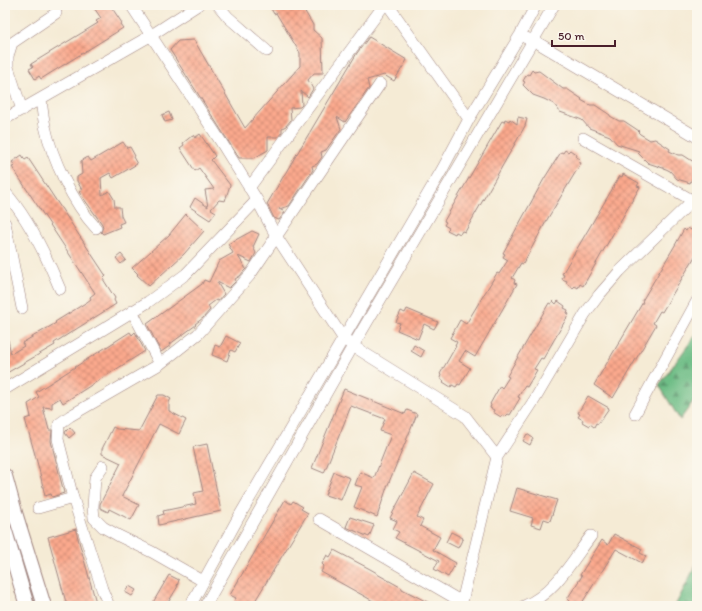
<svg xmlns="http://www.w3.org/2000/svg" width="702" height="611" viewBox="0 0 702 611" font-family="Itim,sans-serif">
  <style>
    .forest { fill: url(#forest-firs); stroke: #5c6e58 }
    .building { fill: url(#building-cross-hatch) }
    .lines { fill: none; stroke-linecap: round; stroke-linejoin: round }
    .minor-casing { stroke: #a08580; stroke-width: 12 }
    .major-casing { stroke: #a08580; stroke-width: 16 }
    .minor { stroke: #fff; stroke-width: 11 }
    .major { stroke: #fff; stroke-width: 14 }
  </style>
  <defs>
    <pattern id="forest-firs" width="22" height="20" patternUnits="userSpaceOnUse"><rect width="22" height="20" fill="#6ebd86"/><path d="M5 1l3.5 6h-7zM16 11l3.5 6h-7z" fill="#5c996e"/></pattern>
    <pattern id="building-cross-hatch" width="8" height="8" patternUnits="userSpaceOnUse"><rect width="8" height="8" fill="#fba98d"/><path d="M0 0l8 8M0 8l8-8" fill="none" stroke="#cd8973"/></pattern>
  </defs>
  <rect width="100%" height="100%" fill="#fbf7ec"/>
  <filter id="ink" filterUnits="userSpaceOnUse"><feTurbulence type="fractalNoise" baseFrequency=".025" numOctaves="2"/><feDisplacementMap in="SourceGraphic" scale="8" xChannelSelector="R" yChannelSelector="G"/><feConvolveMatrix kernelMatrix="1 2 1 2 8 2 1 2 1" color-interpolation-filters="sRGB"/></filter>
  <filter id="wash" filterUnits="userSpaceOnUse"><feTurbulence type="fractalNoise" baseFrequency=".012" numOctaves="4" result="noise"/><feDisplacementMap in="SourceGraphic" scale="16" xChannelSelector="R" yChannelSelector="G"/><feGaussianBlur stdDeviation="0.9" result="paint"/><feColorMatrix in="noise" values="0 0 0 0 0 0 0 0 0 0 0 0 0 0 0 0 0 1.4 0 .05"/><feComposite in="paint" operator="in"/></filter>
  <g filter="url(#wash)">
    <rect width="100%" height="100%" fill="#f5ebd5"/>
    <path class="forest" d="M697,333V396L680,420L659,385Z
      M697,563V606H675Z"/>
    <g id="blocks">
      <path class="building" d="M92,5H110L122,23L120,24L123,28L41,79L39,76L35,79L29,69L33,67L31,64L98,23L96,21L101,18Z
        M269,5H301L313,25V30L322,38L323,73H314L308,80L313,89L308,97L301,91L302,105L300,107L290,108L291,120L286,126L282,128V132L278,137H268V150L254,158H239L170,50L178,41L194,40L245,128L300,66V53L276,13L274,14Z
        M369,37L407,60L394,81L384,75L367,80L369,88L345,122L337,117L341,129L326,150L321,152L322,157L317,164L312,166L313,170L289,206L279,209L285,212L279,220L274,218L267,204L357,53Z
        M532,70L534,72L539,71L563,89H567L582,99L581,100L590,105H595L610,115V116L619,121H624L639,131L638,132L640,134L650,140L655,139L670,149L669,151L678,155H683L697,164V177L694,181L692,179L690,183L677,179L670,171L666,169L648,163L638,153L639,151L617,144L610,136L589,128L582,120L577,118L560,112L554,104L544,99L533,95L523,85L525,82L523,81L527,74L529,75Z
        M169,112L172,120L165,122L162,115Z
        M518,117L527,119L525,126L465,232L462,231L460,234L456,232L455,234L447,230L449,228L444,225L446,222L444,221L502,121L504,122L505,119L509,121L510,119L517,124Z
        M200,134L215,156L211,160L230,185L225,201L219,200L211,209L216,212L210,220L190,207L195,198L208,207L205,190L214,189L199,168L195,171L180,148L184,145L183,143L193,135L195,138Z
        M123,142L127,148L130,147L135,156L133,157L137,164L113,178L110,173L101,178L102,195L109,191L114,199L115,207H120L121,216L124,222L119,224L120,227L103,234L101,232L103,227L102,224L79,192L82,190L77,181V177L82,174L81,161L88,157L91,161Z
        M565,150L568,152L570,150L577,155L576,157L580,159L578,162L581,163L548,218L523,264L521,263L512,278L515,280L514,283L517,284L475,357L465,351L459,361L470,368L460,385L458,384L456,387L452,385L451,387L443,382L444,381L440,378L441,375L440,374L456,346H455L457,342L450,338L460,320L466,324L497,273L499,274L508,260L503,257L505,254L503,253L544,179L561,152L563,153Z
        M22,155L25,160L28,158L106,276L103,279L115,298L114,300L116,304L54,343L55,345L5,374V341L8,340L11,354L24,346L22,343L56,323L55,322L87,302L91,299L90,297L95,293L12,167L15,166L12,162Z
        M623,174L639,183L637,186L640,187L583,286L580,284L578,288L575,286L573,288L566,283L567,281L562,279L564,275L562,274L620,176L622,177Z
        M186,214L204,231L184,254L149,286L137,275L138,274L132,268L169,235Z
        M688,228L691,230L693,228L697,231V253L662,312L660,311L653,323L656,325L613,398L594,385L643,302L642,301L674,247L684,229L686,231Z
        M252,231L259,234L253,247L256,253L251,262L238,256L246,269L244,271L240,276L235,279L236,281L229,288L217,282L224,294L218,301L216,300L208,306L210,310L203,318L195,324L196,325L170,344L171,345L161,352L147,324L202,284L204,280L209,282L219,261L233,253L228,244Z
        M121,254L126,260L121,264L116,258Z
        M553,301L556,304L558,301L565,306L564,308L568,310L567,313L569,314L543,359L541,358L534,369L537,370L527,387L525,386L518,397L520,398L510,415L508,414L505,417L502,415L501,417L493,412L494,410L490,408L491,405L490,404L500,386L502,388L509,377L507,376L549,303L551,304Z
        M407,309L438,322L434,329L424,324L418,339L397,330L400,323L396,322L401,311L405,313Z
        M130,332L132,335L135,332L145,351L63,403L60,398L52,403V408L43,407L49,430H52L51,441L64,493L52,497L51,494L45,496L39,469L25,419L31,417L28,404L39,397L36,392Z
        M226,336L240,343L235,352L231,350L227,361L212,355L215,345L220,347Z
        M414,345L424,351L421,357L411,351Z
        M344,389L405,414L407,410L417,414L387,487L377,517L354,507L362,487L355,485L360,472L374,478L391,435L380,431L385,419L351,406L324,473L312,468Z
        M158,395H164L171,399L169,402V411L186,420L179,434L159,424L122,496L139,505L131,520L109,509L108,512L100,508V504L121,463L102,454V449L113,427L117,429L139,431Z
        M588,396L609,408L598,424L596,423L594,427L590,424L589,426L582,422L583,420L578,417L580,414L578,413Z
        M70,427L75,433L69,438L65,433L66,431Z
        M527,434L533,438L530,445L523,441Z
        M207,444L221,511L159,525L158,516L164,514L163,511L196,504L194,493L203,491L193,447Z
        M334,472L350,478L341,500L325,495Z
        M414,473L434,484L417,517L423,520L420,526L440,537L433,550L456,563L448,577L434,569L439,561L395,538L399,532L393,529L397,521L390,518Z
        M517,488L557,500L550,521L544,519L541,528L531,525L533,518L510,511Z
        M285,500L291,504L293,501L303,507L301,509L308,513L252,606H241L234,601L236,598L230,595Z
        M350,517L374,525L369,537L346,527Z
        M76,529V531L97,606H67L48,537Z
        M451,532L463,538L458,548L446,542Z
        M614,534L642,549L640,553L646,556L642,563L616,549L580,606H567L570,601L567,599L582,576L580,575L602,540L608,545Z
        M334,550L370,569L377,573V574L402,588V589L435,606H382L321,572L324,566L322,564L327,555L330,557Z
        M169,575L179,580L177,586H178L166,606H151Z
        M129,586L136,590L132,596L125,592Z"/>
    </g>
  </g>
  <g filter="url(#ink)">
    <use href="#blocks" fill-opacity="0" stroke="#a08580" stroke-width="1"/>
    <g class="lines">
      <defs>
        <path id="minor" d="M131,5L221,142L257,200L276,236L343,338L353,346L465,416L497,457L461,606
          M218,5L228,17L267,51
          M388,5L469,119
          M526,38L533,40L697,137
          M41,99C42,108 43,117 45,126C52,159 73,203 96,228
          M22,110L8,67V56L12,43L56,13
          M5,119L150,36L198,5
          M583,138L697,203
          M249,188L384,5
          M5,192C29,219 46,255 60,289
          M5,223L22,308
          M160,364L198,334L250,275L380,84
          M5,389L148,302L186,274L257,200
          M635,414L697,301
          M497,457L535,399L585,314L599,295L620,271L692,201
          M103,466L95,478L93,507L94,518L103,527L119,536L152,552L203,581
          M73,498L58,439L59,424L70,416L160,364L132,311
          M38,508L73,498L102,589L109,606
          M319,519L462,602
          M190,606L237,520L443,168L469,119L520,35L536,5
          M205,606L353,346L554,5
          M524,606C554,594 572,561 591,536"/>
        <path id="major" d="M5,476L16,516L44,606
          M5,531L27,606"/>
      </defs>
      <use href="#minor" class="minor-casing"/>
      <use href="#major" class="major-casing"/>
      <use href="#minor" class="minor"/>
      <use href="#major" class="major"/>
    </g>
  </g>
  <rect width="702" height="611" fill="none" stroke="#fbf7ec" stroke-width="20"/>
  <path d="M552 40v6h63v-6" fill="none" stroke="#4a1f2b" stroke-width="2"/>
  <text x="558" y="40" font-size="12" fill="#4a1f2b" stroke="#fbf7ec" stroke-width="3" paint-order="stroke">50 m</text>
</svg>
